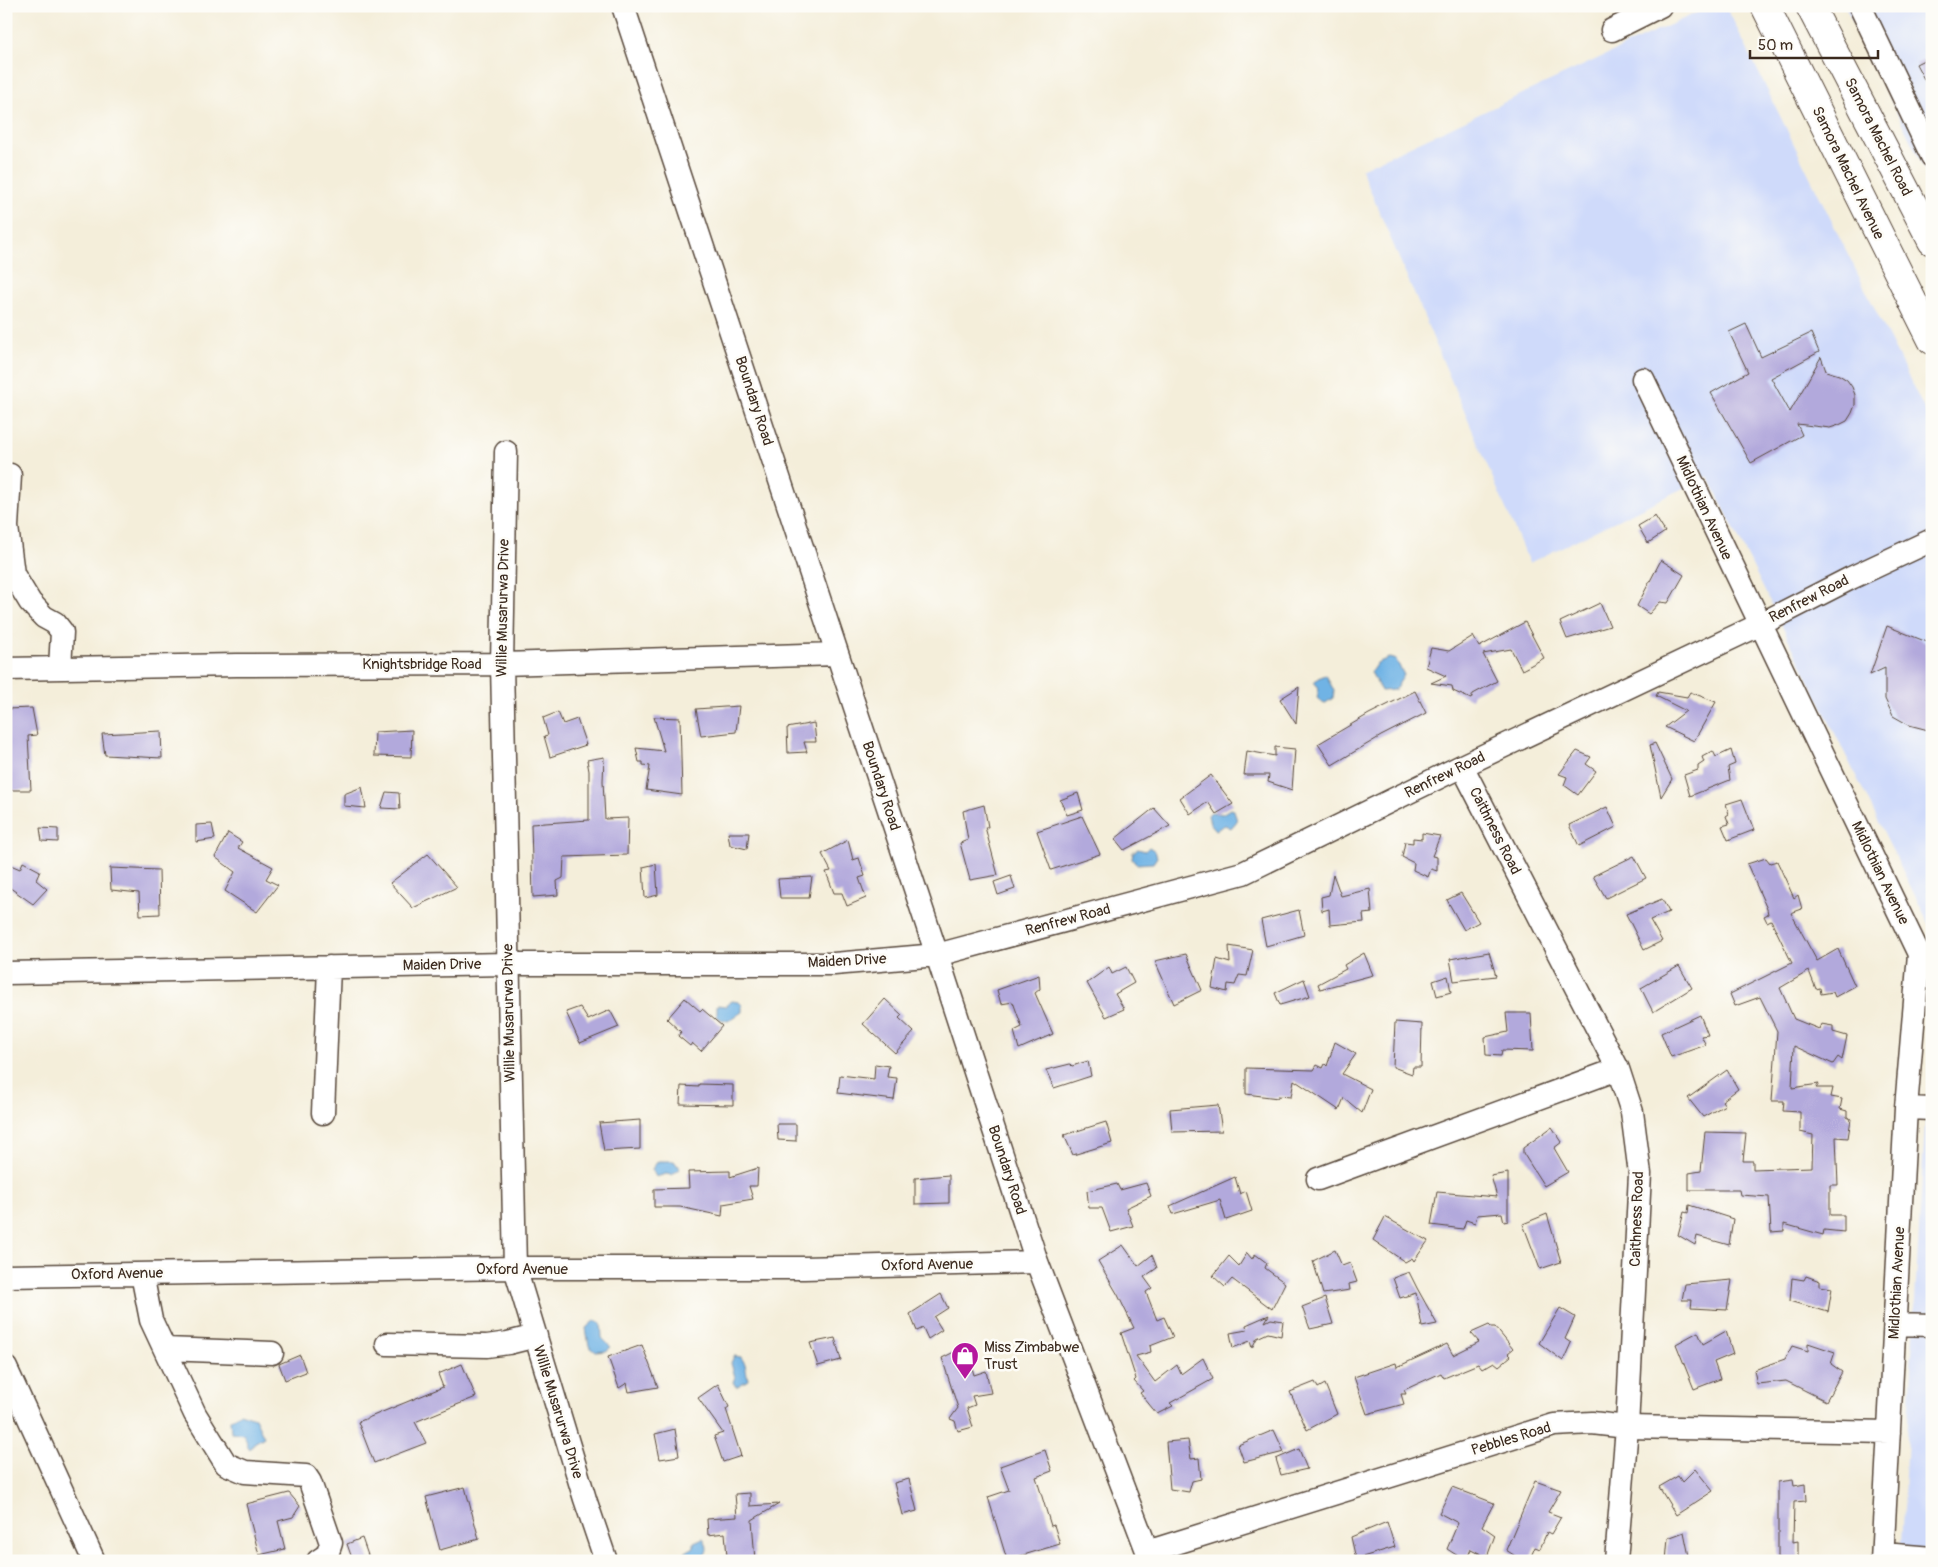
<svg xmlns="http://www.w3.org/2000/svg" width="1938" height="1567" viewBox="0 0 1938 1567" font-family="Pangolin,sans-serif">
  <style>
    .built { fill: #cfdafa }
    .water { fill: #6fb3e5; stroke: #556e82 }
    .building { fill: #b2a9dc }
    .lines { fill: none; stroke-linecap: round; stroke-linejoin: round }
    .minor-casing { stroke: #57473a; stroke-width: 25 }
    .highway-casing { stroke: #57473a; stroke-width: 30 }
    .minor { stroke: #fff; stroke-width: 22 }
    .highway { stroke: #fff; stroke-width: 28 }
    .labels { text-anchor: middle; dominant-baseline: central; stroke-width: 5; stroke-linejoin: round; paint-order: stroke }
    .street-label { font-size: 15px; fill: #3b2a1e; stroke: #fdfcf7 }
    .poi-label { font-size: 15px; fill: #3b2a1e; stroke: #fdfcf7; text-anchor: start }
  </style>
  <rect width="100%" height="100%" fill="#fdfcf7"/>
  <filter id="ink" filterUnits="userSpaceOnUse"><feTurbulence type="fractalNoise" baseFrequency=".02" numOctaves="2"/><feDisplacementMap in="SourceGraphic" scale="10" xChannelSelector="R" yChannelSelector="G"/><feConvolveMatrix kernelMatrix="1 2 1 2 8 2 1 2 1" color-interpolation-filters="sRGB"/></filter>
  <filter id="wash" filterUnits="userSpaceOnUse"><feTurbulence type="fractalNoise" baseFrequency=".0096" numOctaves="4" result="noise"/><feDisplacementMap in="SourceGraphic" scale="20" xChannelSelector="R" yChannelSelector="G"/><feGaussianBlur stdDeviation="1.12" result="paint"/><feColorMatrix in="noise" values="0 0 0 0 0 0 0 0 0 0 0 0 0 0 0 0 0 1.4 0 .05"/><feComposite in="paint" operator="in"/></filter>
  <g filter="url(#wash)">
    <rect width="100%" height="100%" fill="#f4eeda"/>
    <path class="built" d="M1711,6H1726L1932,425V930L1708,476L1529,563L1361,169Z
      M1845,6H1932V185Z
      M1932,1004V1561H1900Z"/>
    <path class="water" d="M1389,658L1396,660L1404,675L1395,690L1381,691L1371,672L1377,663Z
      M1326,675L1334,691L1333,698L1324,704L1317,698L1319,688L1314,682L1318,678Z
      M1230,809L1234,810L1237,821L1231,828L1225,825L1216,830L1210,823L1208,815L1211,812L1222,814Z
      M1149,847L1155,851L1157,857L1153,863L1136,864L1132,859L1133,852L1138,849L1145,851Z
      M732,1001L739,1002L742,1005V1012L728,1021L722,1020L717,1016V1005L726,1006Z
      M658,1161H674L680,1169L672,1175L666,1174L656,1177L652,1169Z
      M595,1320L601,1323L602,1338L611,1347L606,1351L596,1352L589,1346L586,1328Z
      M734,1356L741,1357L745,1364L748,1380L736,1387L733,1382L735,1377L731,1363Z
      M240,1413L255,1418L264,1437L254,1443L250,1449L247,1445L246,1439L243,1434L231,1432L230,1420Z
      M703,1538C714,1554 700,1561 685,1561L683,1559L684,1553L694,1547V1542Z"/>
    <g id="blocks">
      <path class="building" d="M1932,56V94L1916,64Z
        M1746,324L1761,357L1811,333L1819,352L1771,378L1790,412L1821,357L1826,371L1839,375L1847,380L1852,387L1855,395V405L1852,413L1847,421L1839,425L1830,428L1797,424L1802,435L1751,463L1711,393L1748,372L1729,332Z
        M1655,516L1665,532L1648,543L1638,526Z
        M1661,560L1684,575L1668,603L1660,602L1649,614L1637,606Z
        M1600,603L1610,626L1567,639L1560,622Z
        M1525,622L1544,658L1522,670L1511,649L1483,654L1497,681L1473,694L1471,699L1453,691L1452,686L1431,683L1446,676L1426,667L1431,648L1449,651L1473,636L1479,647Z
        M1887,626L1932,644V731L1909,725L1893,716L1885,699V668L1870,675Z
        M1299,687L1296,724L1280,699Z
        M1415,691L1426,713L1381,736L1332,765L1318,744L1369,714Z
        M1658,692L1687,697L1690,692L1716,702L1694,741L1665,727L1686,711L1656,696Z
        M739,706L736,732L701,736L696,709Z
        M32,708L37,735L28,736L31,790H6V769H9L6,748V709Z
        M558,712L563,724L577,719L586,745L550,757L544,736L548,735L543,718Z
        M654,717L680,718L682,795L646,790L650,766L643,765V762H639L636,748L664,751Z
        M814,723L816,742H804L807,752L788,753L787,728Z
        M412,730L411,757L374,756L375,732Z
        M161,731L162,758L105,755L102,734Z
        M1655,743L1672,779L1661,797L1650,745Z
        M1275,747L1295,749L1292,790L1268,782L1269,775H1244L1247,751L1275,756Z
        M1731,750L1735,764L1728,767L1730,780L1690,796L1684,775L1698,770V766L1704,762L1702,757L1713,751L1716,757Z
        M1577,751L1591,757L1586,764L1596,771L1578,795L1564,785L1567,777L1559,774Z
        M604,757L603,781L605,819L628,818L627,855L564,857L563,878L557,881L558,895L533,897L531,824L589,820V771L587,760Z
        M1211,775L1233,804L1216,814L1208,802L1190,814L1180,798Z
        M362,787L366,808L344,806V794Z
        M386,792L399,793L400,809L381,808Z
        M1078,793L1083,810L1067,815L1060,800Z
        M1742,799L1754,830L1728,840L1722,826L1729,824L1726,816L1729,814L1726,804Z
        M984,805L988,827H985L998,875L970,880L960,843L968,840L963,811Z
        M1607,807L1616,827L1579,846L1569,825Z
        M1154,808L1170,826L1124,850L1115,839Z
        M1082,816L1100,854L1051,870L1037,831Z
        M212,824L215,839L196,842V825Z
        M40,828L58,829V842L42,841Z
        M228,833L242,842L238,848L273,867L266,879L278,885L257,912L225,891L235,872L215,857Z
        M728,833H749L747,849L730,845Z
        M1422,833L1440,836L1432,856L1437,857V871L1431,869L1428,877L1413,870L1414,863L1402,857L1405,842L1413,843V838L1422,839Z
        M848,840L853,860L859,858L865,876L859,878L866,898L847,906L842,893H834L826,872L831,871L822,854Z
        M428,854L457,887L413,908L390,883Z
        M1634,856L1646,878L1606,898L1593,876Z
        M1766,858L1770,863L1777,861L1794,898L1798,895L1802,909L1791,913L1817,961L1838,949L1855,986L1835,997L1833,992L1821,994L1820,988L1816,989L1809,971L1780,988L1794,1019L1819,1029L1821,1024L1833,1026V1032L1847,1036L1842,1060L1838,1057L1833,1064L1794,1046L1792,1088L1819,1084L1816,1088H1833L1831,1097L1842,1099L1840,1109L1847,1111V1117L1851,1119L1848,1138L1836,1137L1838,1185H1830V1215H1844V1232L1824,1230L1823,1235L1784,1224V1231L1771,1232L1769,1197L1740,1195L1739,1190H1689V1173L1701,1171L1705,1132L1746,1133L1743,1161H1753V1169L1812,1167L1813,1135L1800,1132V1112L1783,1111L1784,1101H1772L1777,1031L1760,997L1735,1006L1730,994L1792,963L1771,920L1767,922L1764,916L1768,914L1767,909L1747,864Z
        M23,862L40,871L36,880L47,889L33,904L6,885V863L20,869Z
        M656,864L658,895L645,898L643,867Z
        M110,868L159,870L160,914L140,915L139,893L111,890Z
        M1333,874L1341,896L1370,889L1372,913L1363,914L1364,922L1330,925L1329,909L1322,911L1321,897L1329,895Z
        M1011,876L1015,889L998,895L994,882Z
        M812,877L809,898H780L778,879Z
        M1461,893L1479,922L1464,930L1447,900Z
        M1662,899L1669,912L1650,920L1662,941L1644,950L1626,914Z
        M1299,910L1304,935L1266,946L1261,920Z
        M1229,946L1253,950L1247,976L1239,975L1235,985L1228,984L1227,992L1212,988L1217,959L1230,963Z
        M1489,952L1496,976L1454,981L1450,959Z
        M1364,953L1373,975L1320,989L1318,984L1346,969L1344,965Z
        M1186,954L1202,990L1174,1004L1155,961Z
        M1679,966L1692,988L1653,1012L1641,988Z
        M1109,967L1112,974L1126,967L1134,983L1115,994L1124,1009L1106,1017L1087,983Z
        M1039,975L1040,989L1035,993L1053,1034L1019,1049L1014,1031L1022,1027L1013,1002L1001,1004L997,990Z
        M1448,976L1451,992L1437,996L1433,981Z
        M1304,979L1310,996L1280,1005L1275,993Z
        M685,998L700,1011L702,1009L722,1026L701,1051L692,1043L690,1046L678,1036L681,1032L667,1019Z
        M885,999L902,1015L899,1018L914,1032L895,1053L863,1024Z
        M580,1007L588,1020L610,1010L619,1027L580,1043L566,1012Z
        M1506,1013H1531L1533,1051L1502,1050L1501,1056L1486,1055L1485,1037L1508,1032Z
        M1700,1015L1708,1035L1701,1036L1706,1045L1671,1057L1661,1033Z
        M1395,1022L1422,1024L1421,1067H1413L1412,1074L1393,1067Z
        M1335,1042L1356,1054L1342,1074L1371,1089L1362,1113L1344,1098L1339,1110L1294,1080L1291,1097L1278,1096V1098L1246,1094V1068L1314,1070L1317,1065L1323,1068L1325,1064L1327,1066Z
        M1088,1061L1091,1076L1054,1088L1046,1070L1070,1064L1072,1066Z
        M875,1064L889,1066L887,1077L897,1078L894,1100L838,1093L840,1075L874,1079Z
        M1727,1070L1738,1089L1722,1101L1725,1105L1703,1117L1688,1098Z
        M699,1084L733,1085V1105L680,1104L681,1086L699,1087Z
        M1218,1105L1222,1131L1172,1132L1170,1109Z
        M640,1120V1149L604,1151L599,1123Z
        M1106,1122L1112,1143L1073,1155L1064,1135Z
        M777,1124H796V1141L778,1140Z
        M1552,1127L1562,1142L1554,1148L1568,1172L1544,1186L1523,1153V1148Z
        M758,1168L757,1186H749L753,1199L723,1204L722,1216L680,1207H654V1189L689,1188L688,1172L730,1171V1177Z
        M1508,1173V1221L1504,1222L1502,1213L1477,1215L1475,1223L1466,1220L1463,1229L1431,1225L1437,1192L1497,1197L1491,1176Z
        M949,1175V1203L915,1204V1178Z
        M1235,1177L1240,1194L1246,1191L1252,1211L1226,1220L1220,1200L1173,1214L1170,1206Z
        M1146,1183L1151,1196L1126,1208L1133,1226L1111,1232L1102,1208H1089L1087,1191L1117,1184L1120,1190Z
        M1689,1205L1733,1219L1729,1245L1697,1236L1695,1245L1678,1235L1684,1212L1688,1213Z
        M1547,1214L1561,1262L1540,1269L1523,1224Z
        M1385,1217L1428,1241L1414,1261L1412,1258L1405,1262L1373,1240Z
        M1123,1245L1138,1266L1152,1255L1157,1268L1144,1277L1152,1288L1146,1292L1157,1320L1164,1317L1173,1337L1150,1346L1151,1352L1136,1356L1155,1382L1177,1365L1181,1374L1203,1358L1213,1379L1170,1403L1173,1406L1157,1414L1140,1393L1143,1391L1134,1381L1136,1379L1121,1333L1134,1328L1118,1295L1098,1261Z
        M1335,1250L1342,1266L1350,1263L1357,1282L1349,1284L1350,1290L1323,1294L1313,1261Z
        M1247,1253L1252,1259L1255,1254L1267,1263L1265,1268L1285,1283L1272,1309L1232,1279L1225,1287L1213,1276L1229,1256L1239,1266Z
        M1409,1272L1417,1288L1437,1324L1422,1327L1416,1293L1400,1298L1393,1278Z
        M1806,1276L1820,1281V1286L1832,1288L1828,1312L1790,1301L1792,1278L1804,1280Z
        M1732,1280L1727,1310L1691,1308L1692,1300H1682L1685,1284Z
        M941,1294L948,1308L934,1317L942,1330L928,1339L923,1328L917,1331L910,1314Z
        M1325,1298L1333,1324L1310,1329L1302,1307Z
        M1560,1308L1575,1317L1565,1339L1571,1343L1563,1361L1539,1343Z
        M1269,1315L1265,1322L1271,1319L1283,1321L1281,1336L1268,1333L1257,1338L1252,1348L1250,1341L1233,1348L1230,1333L1247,1330L1246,1325Z
        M1489,1325L1491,1327H1495L1513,1349L1508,1353L1511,1356L1499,1366L1494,1362L1482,1369L1478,1364L1444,1378L1441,1373L1404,1390L1406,1394H1401L1404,1404L1367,1414L1354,1377L1396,1363L1397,1367L1447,1344L1453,1355L1479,1342L1471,1333Z
        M1726,1331L1733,1354L1714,1362L1720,1379L1694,1389L1676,1344L1698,1332L1703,1344Z
        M835,1338L841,1360L818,1366L810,1343Z
        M1808,1343L1835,1352L1831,1364L1842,1372L1826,1401L1786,1381L1757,1384L1754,1370L1785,1359L1792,1346L1808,1351Z
        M642,1345L658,1387L629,1392L627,1383L619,1388L608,1357Z
        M966,1346L974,1375L986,1371L991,1393L972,1396L975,1405L967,1408L973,1427L958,1431L955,1421L950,1419L958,1408L942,1358Z
        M300,1355L306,1372L285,1380L279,1364Z
        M462,1364L476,1397L415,1422L426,1443L374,1463L358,1422L443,1387L438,1374Z
        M1315,1382L1318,1388L1325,1384L1337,1414L1307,1430L1290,1392Z
        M718,1384L729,1407L726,1409L741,1456L723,1462L714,1436L723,1433L698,1398Z
        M675,1429L679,1456L660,1459L655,1434Z
        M1274,1430L1284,1452L1244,1462L1238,1445Z
        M1188,1440L1191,1459L1199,1458L1201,1479L1192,1481L1189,1492L1170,1489L1166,1442Z
        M1299,1449L1307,1469L1281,1475L1276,1459Z
        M1045,1450L1052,1471L1036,1477L1051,1526L1054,1525L1060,1544L1007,1560L988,1497L1009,1490L1000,1466Z
        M1695,1469L1713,1491L1676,1515L1659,1487L1678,1476L1682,1482Z
        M909,1479L917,1511L902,1515L894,1483Z
        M1793,1480L1794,1486L1805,1484L1806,1501L1794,1502L1793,1542L1798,1541V1561H1778V1482Z
        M1535,1481L1561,1490L1548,1512L1561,1517L1551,1534L1547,1532L1540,1549L1535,1547L1529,1561H1523L1506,1550Z
        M465,1487L479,1539L440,1550L426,1497Z
        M1452,1487L1494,1503L1482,1526L1495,1535L1487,1557L1471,1549L1466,1561L1447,1549L1458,1523L1439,1513Z
        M289,1493L300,1506L293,1517L278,1521L285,1549L259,1555L246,1504Z
        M750,1493V1506L779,1504L752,1520L755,1561H730L727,1556L725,1533L708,1535L707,1519L737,1517L735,1494Z
        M1387,1522L1395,1547L1356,1559L1351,1537Z
        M1684,1532L1690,1561H1666L1668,1538Z
        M362,1538L370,1561H353L347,1544Z"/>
    </g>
  </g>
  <g filter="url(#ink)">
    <use href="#blocks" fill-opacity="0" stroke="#57473a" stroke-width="1"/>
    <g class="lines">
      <defs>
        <path id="minor" d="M623,6L937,955L1037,1262L1151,1561
          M1860,6L1932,156
          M1612,30L1660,6
          M1643,379L1919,954L1906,1108L1882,1561
          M506,452L502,664L515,1268L585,1499L606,1561
          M10,475L7,527L13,574L30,602L44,617L55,623L62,632L60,668
          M6,669L237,665L502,664L837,654
          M1462,766L1618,1069L1632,1112L1640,1174L1627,1427L1616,1561
          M6,973L507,964H834L937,955L1243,873L1462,766L1759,625L1851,578L1932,540
          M1906,1108L1932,1109
          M323,1113L329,967
          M1318,1179L1618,1069
          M142,1274L151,1320L195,1414L226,1464L245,1472L306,1476L310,1482L331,1543L327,1555L318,1561
          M6,1276L515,1268H804L1037,1262
          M1895,1324L1932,1325
          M387,1344L487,1346L508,1343L536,1336
          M165,1349L272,1353
          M6,1368L94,1561
          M1147,1552L1554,1425L1592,1423L1627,1427L1889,1432
          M1883,1554L1932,1558"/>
        <path id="highway" d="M1765,6L1932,340
          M1810,6L1932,241"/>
      </defs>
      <use href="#minor" class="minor-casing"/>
      <use href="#highway" class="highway-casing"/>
      <use href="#minor" class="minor"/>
      <use href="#highway" class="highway"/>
    </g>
  </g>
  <defs>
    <symbol id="shop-pin" viewBox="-11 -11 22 30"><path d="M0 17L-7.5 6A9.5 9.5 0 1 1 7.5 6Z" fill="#b5179e" stroke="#fdfcf7"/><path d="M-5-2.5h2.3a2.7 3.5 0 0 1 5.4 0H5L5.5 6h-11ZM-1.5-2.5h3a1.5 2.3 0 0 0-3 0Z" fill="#fff"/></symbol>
  </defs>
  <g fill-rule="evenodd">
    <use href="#shop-pin" x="949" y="1340" width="32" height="43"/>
  </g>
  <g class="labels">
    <g class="street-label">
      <text transform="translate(1878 137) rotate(63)">Samora Machel Road</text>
      <text transform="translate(1848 173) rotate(64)">Samora Machel Avenue</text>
      <text transform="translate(754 401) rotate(72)">Boundary Road</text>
      <text transform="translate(1704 508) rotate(65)">Midlothian Avenue</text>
      <text transform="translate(1809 599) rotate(-27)">Renfrew Road</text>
      <text transform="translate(503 608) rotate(-89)">Willie Musarurwa Drive</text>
      <text x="422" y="664">Knightsbridge Road</text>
      <text transform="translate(1445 775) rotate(-26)">Renfrew Road</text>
      <text transform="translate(881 786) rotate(72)">Boundary Road</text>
      <text transform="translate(1495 831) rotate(63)">Caithness Road</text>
      <text transform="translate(1880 873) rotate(64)">Midlothian Avenue</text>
      <text transform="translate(1068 920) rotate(-15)">Renfrew Road</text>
      <text transform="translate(847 961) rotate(-3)">Maiden Drive</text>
      <text transform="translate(442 965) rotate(-1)">Maiden Drive</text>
      <text transform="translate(509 1013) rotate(-91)">Willie Musarurwa Drive</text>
      <text transform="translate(1007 1170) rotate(72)">Boundary Road</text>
      <text transform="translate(1637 1219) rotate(-88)">Caithness Road</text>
      <text transform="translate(927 1265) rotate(-1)">Oxford Avenue</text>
      <text x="522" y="1269">Oxford Avenue</text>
      <text transform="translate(117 1274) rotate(-1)">Oxford Avenue</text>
      <text transform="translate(1897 1283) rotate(-87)">Midlothian Avenue</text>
      <text transform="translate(558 1412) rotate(73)">Willie Musarurwa Drive</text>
      <text transform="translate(1511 1439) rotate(-17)">Pebbles Road</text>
    </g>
    <g class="poi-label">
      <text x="984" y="1347">Miss Zimbabwe<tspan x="984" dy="17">Trust</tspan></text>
    </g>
  </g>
  <rect width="1938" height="1567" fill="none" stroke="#fdfcf7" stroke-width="25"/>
  <path d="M1750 50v8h128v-8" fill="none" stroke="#3b2a1e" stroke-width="2.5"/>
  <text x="1758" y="50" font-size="15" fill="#3b2a1e" stroke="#fdfcf7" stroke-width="4" paint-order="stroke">50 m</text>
</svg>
